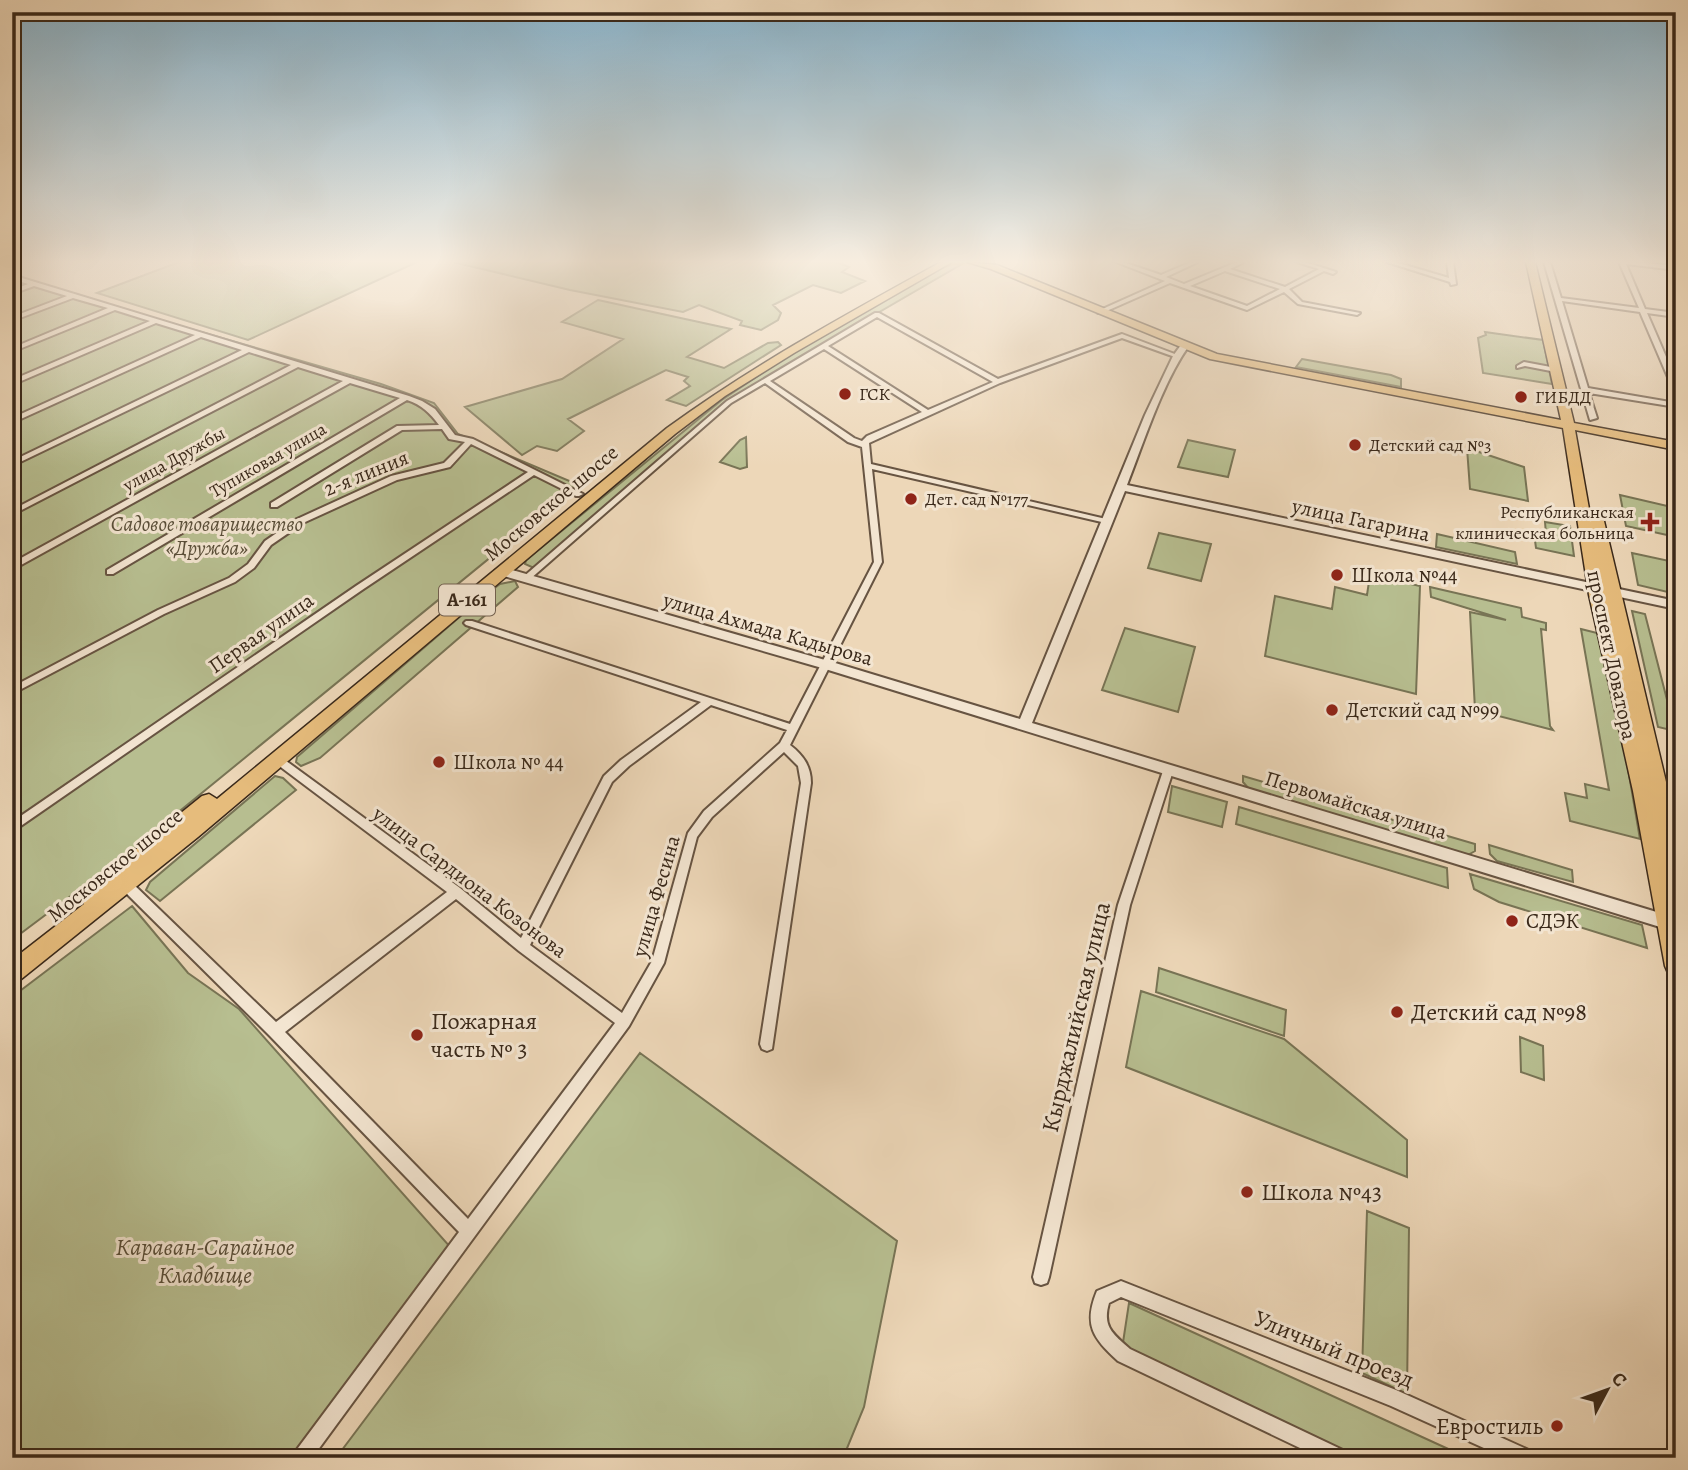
<svg xmlns="http://www.w3.org/2000/svg" width="1688" height="1470" viewBox="0 0 1688 1470" font-family="Alegreya,serif">
  <style>
    .green { fill: #b7be90; stroke: #787455; stroke-width: 2 }
    .lines { fill: none; stroke-linecap: round; stroke-linejoin: round }
    .minor-casing { stroke: #675442; stroke-width: 4 }
    .tertiary-casing { stroke: #675442; stroke-width: 4 }
    .primary-casing { stroke: #3a291a; stroke-width: 3 }
    .trunk-casing { stroke: #3a291a; stroke-width: 3 }
    .minor { fill: #f3e5d1; fill-rule: evenodd }
    .tertiary { fill: #f3e5d1; fill-rule: evenodd }
    .primary { fill: #e6bc7c; fill-rule: evenodd }
    .trunk { fill: #e6bc7c; fill-rule: evenodd }
    .poi-dot { fill: #8f2418; stroke: #f3e5d1; stroke-width: 2.5 }
    .labels { text-anchor: middle; dominant-baseline: central; stroke-width: 6; stroke-linejoin: round; paint-order: stroke }
    .far-poi-label { font-size: 18px; fill: #3a291a; stroke: #f3e5d1; text-anchor: start }
    .far-street-label { font-size: 18px; fill: #3a291a; stroke: #f3e5d1 }
    .shield { fill: #f3e5d1; stroke: #726151; stroke-width: 2 }
    .shield-label { font-size: 19px; font-weight: bold; fill: #3a291a }
    .street-label { font-size: 21px; fill: #3a291a; stroke: #f3e5d1 }
    .park-label { font-size: 21px; font-style: italic; fill: #594e38; stroke: #f3e5d1 }
    .poi-label { font-size: 21px; fill: #3a291a; stroke: #f3e5d1; text-anchor: start }
    .near-poi-label { font-size: 24px; fill: #3a291a; stroke: #f3e5d1; text-anchor: start }
    .near-street-label { font-size: 24px; fill: #3a291a; stroke: #f3e5d1 }
    .near-park-label { font-size: 24px; font-style: italic; fill: #594e38; stroke: #f3e5d1 }
  </style>
  <rect width="100%" height="100%" fill="#edd7b8"/>
  <filter id="stains"><feTurbulence type="fractalNoise" baseFrequency=".00286" numOctaves="4"/><feColorMatrix values="0 0 0 0 .2 0 0 0 0 .09 0 0 0 0 .02 0 0 0 .5 -.17"/></filter>
  <radialGradient id="worn" r=".72"><stop offset=".6" stop-color="#630" stop-opacity="0"/><stop offset="1" stop-color="#630" stop-opacity=".3"/></radialGradient>
  <path class="green" d="M179,262H417L248,340L97,293Z
    M453,262H836L849,267L842,272L865,281L841,293L813,285L773,305L781,313L778,320L761,330L740,325L742,321L699,305L683,312L570,290Z
    M953,264H962L726,401L534,568L525,564L526,560L722,400L777,363L936,270Z
    M12,277L381,384L434,403L458,434L579,485L132,850L12,940Z
    M598,300L731,329L687,357L724,368L768,343L778,342L781,345L686,406L667,400L690,386L684,381L688,377L666,370L568,419L584,431L557,451L537,446L522,455L465,407L562,379L623,339L562,322Z
    M1485,332L1543,340L1552,384L1483,373L1478,338L1486,335Z
    M1302,359L1391,375L1401,379V387L1296,367Z
    M746,437L747,467L740,469L720,462L740,440Z
    M1188,440L1235,450L1228,477L1178,467Z
    M1467,448L1524,467L1528,501L1470,489Z
    M1620,495L1676,508V537L1626,526Z
    M1545,522L1570,526L1574,556L1536,548L1534,533L1546,534Z
    M1159,533L1211,544L1201,581L1148,568Z
    M1437,534L1515,552L1517,564L1436,547Z
    M1632,553L1674,562L1676,594L1638,585Z
    M1370,575L1420,586L1416,694L1265,656L1275,596L1332,609L1335,587L1367,595Z
    M515,581L518,587L320,758L301,766L296,762L297,757L484,596L500,584Z
    M1430,587L1521,608L1522,617L1546,623V630L1541,629L1550,726L1553,730L1475,710L1470,612L1506,620L1431,597Z
    M1632,611L1645,614L1675,731L1658,727Z
    M1125,628L1195,647L1178,712L1102,690Z
    M1581,629L1605,635L1640,839L1570,821L1565,793L1587,798L1585,784L1609,790Z
    M275,776L283,778L296,790L160,901L146,890L150,882Z
    M1243,776L1475,844V851L1468,855L1250,790L1243,782Z
    M1172,786L1227,802L1222,827L1168,812Z
    M1239,807L1447,868L1448,888L1236,824Z
    M1489,845L1572,870L1573,882L1497,861L1490,854Z
    M1470,874L1642,925L1647,948L1499,902L1474,889Z
    M132,906L188,973L239,1009L452,1249L298,1458H12V997Z
    M1159,968L1286,1010L1284,1036L1156,992Z
    M1141,991L1284,1039L1407,1140V1177L1126,1067Z
    M1520,1037L1543,1046L1544,1080L1521,1072Z
    M640,1053L897,1241L864,1407L843,1458H336Z
    M1367,1211L1409,1228L1407,1394L1362,1373Z
    M1129,1303L1468,1458H1354L1122,1349Z"/>
  <g class="lines">
    <defs>
      <path id="minor" d="M1116,262H1123L1161,275L1191,262H1198L1166,277L1184,284L1237,262H1244L1230,269L1285,287L1319,269L1297,262H1305L1336,272L1333,274L1324,271L1289,289L1302,302L1360,313L1357,315L1298,304L1284,292L1247,310L1170,283L1102,313H1098V311L1165,281ZM1225,271L1280,289L1247,306L1190,286Z
        M1387,262H1395L1449,278L1447,262H1453L1456,284L1451,285L1450,282Z
        M1544,262H1550L1561,298L1639,308L1619,262H1636L1676,266V270L1626,264L1645,309L1676,313V317L1647,313L1676,380V391L1673,389L1640,312L1562,301L1588,388L1676,403V407L1589,393L1597,418L1590,420Z
        M12,275L409,396L422,401L435,409L455,435L473,439L583,494L579,496H576L534,475L362,590L12,832V822L356,586L528,472L471,444L450,467L397,480L303,523L271,545L254,568L235,582L164,614L12,694V687L158,610L229,578L248,564L265,541L297,519L391,476L444,463L465,442L449,439L442,429L402,430L277,507H271V503L397,426L439,425C430,413 422,405 407,400L113,574H107V570L400,398L350,383L12,570V563L343,381L298,367L12,515V510L291,365L249,352L12,466V461L242,350L201,337L12,423V418L195,335L156,323L12,385V380L150,321L115,310L12,352V348L108,308L73,298L12,321V317L67,296L34,286L12,294V290L28,284L12,279Z
        M875,313H879L998,379L1122,334L1180,356L1175,357L1122,338L1000,383L869,443L871,464L1106,519L1110,521L1106,523L872,469L882,562L790,745C803,755 811,766 811,783L772,1049L767,1051L762,1049L760,1044L801,783L798,766L784,752L712,817L697,837L664,963L629,1026L312,1458H292L295,1452L459,1232L270,1036L122,889L120,885L122,881L126,880L130,881L276,1022L447,892L274,762L273,759L274,756L278,755L460,888L521,938L604,776L621,760L701,702L466,625L464,623L466,621H472L790,724L874,562L862,447L848,442L765,383L731,403L529,580L526,581L522,578L727,401ZM877,317L993,382L928,410L828,346ZM824,349L922,412L867,436L862,441L854,438L770,381ZM711,705L787,730L780,743L704,811L688,833L652,961L622,1013L530,945L612,782L629,766ZM456,899L519,951L615,1023L468,1219L285,1032Z
        M1524,362L1556,368L1559,370L1556,372L1525,366L1517,368V366Z
        M1168,767L1172,768L1173,771L1130,905L1049,1277L1047,1283L1041,1285L1035,1283L1033,1277L1118,905L1163,771L1164,768Z
        M1121,1281L1396,1390L1533,1452L1536,1458H1506L1391,1406L1121,1297L1109,1303C1102,1327 1113,1334 1130,1349L1347,1452L1350,1458H1321L1118,1361C1093,1338 1083,1325 1097,1291Z"/>
      <path id="tertiary" d="M1181,345L1188,347C1163,382 1143,444 1127,485L1676,601V609L1125,491L1032,723L1673,917L1676,918V930L1673,931L822,668L497,574L495,571L501,567L505,568L832,662L1020,719L1145,415L1173,356Z"/>
      <path id="primary" d="M967,262L997,265L1217,354L1561,420L1526,262H1535L1574,423L1676,442V450L1575,430L1591,520L1597,517L1604,521L1676,824V875L1667,869L1676,912V976L1668,973L1665,966L1633,791L1589,595L1563,428L1210,359L991,269Z"/>
      <path id="trunk" d="M941,262H952L794,353L725,396L675,434L198,837L20,980L12,983V960L84,904L80,898L83,892L202,796L209,794L217,799L667,428C753,365 847,314 941,262Z"/>
    </defs>
    <use href="#minor" class="minor-casing"/>
    <use href="#tertiary" class="tertiary-casing"/>
    <use href="#primary" class="primary-casing"/>
    <use href="#trunk" class="trunk-casing"/>
    <use href="#minor" class="minor"/>
    <use href="#tertiary" class="tertiary"/>
    <use href="#primary" class="primary"/>
    <use href="#trunk" class="trunk"/>
  </g>
  <linearGradient id="sky" x2="0" y2="1"><stop stop-color="#88b6d1"/><stop offset="0.56" stop-color="#f7eddf"/><stop offset="1" stop-color="#f7eddf" stop-opacity="0"/></linearGradient>
  <rect width="1688" height="467" fill="url(#sky)"/>
  <g class="poi-dot">
    <circle cx="845" cy="394" r="7"/>
    <circle cx="1521" cy="397" r="7"/>
    <circle cx="1355" cy="445" r="7"/>
    <circle cx="911" cy="499" r="7"/>
    <path d="M1646.5 511.5h7v7h7v7h-7v7h-7v-7h-7v-7h7z"/>
    <circle cx="1337" cy="575" r="7"/>
    <circle cx="1332" cy="710" r="7"/>
    <circle cx="439" cy="762" r="7"/>
    <circle cx="1512" cy="921" r="7"/>
    <circle cx="1397" cy="1012" r="7"/>
    <circle cx="417" cy="1035" r="7"/>
    <circle cx="1247" cy="1192" r="7"/>
    <circle cx="1557" cy="1426" r="7"/>
  </g>
  <g class="labels">
    <g class="far-poi-label">
      <text x="859" y="394">ГСК</text>
      <text x="1535" y="397">ГИБДД</text>
      <text x="1369" y="445">Детский сад №3</text>
      <text x="925" y="499">Дет. сад №177</text>
      <text x="1634" y="512" text-anchor="end">Республиканская<tspan x="1634" dy="21">клиническая больница</tspan></text>
    </g>
    <g class="far-street-label">
      <text transform="translate(174 459) rotate(-29)">улица Дружбы</text>
      <text transform="translate(268 460) rotate(-30)">Тупиковая улица</text>
    </g>
    <rect class="shield" x="439" y="584.5" width="56" height="31" rx="5"/>
    <g class="shield-label">
      <text x="467" y="600">А-161</text>
    </g>
    <g class="street-label">
      <text transform="translate(366 473) rotate(-22)">2-я линия</text>
      <text transform="translate(551 503) rotate(-40)">Московское шоссе</text>
      <text transform="translate(1361 520) rotate(12)">улица Гагарина</text>
      <text transform="translate(768 629) rotate(16)">улица Ахмада Кадырова</text>
      <text transform="translate(261 633) rotate(-35)">Первая улица</text>
      <text transform="translate(1612 655) rotate(78)">проспект Доватора</text>
      <text transform="translate(1356 805) rotate(17)">Первомайская улица</text>
      <text transform="translate(115 865) rotate(-39)">Московское шоссе</text>
      <text transform="translate(470 882) rotate(37)">улица Сардиона Козонова</text>
      <text transform="translate(656 896) rotate(-74)">улица Фесина</text>
    </g>
    <g class="park-label">
      <text x="207" y="524">Садовое товарищество<tspan x="207" dy="24">«Дружба»</tspan></text>
    </g>
    <g class="poi-label">
      <text x="1351" y="575">Школа №44</text>
      <text x="1346" y="710">Детский сад №99</text>
      <text x="453" y="762">Школа № 44</text>
      <text x="1526" y="921">СДЭК</text>
    </g>
    <g class="near-poi-label">
      <text x="1411" y="1012">Детский сад №98</text>
      <text x="431" y="1021">Пожарная<tspan x="431" dy="28">часть № 3</tspan></text>
      <text x="1261" y="1192">Школа №43</text>
      <text x="1543" y="1426" text-anchor="end">Евростиль</text>
    </g>
    <g class="near-street-label">
      <text transform="translate(1076 1017) rotate(-77)">Кырджалийская улица</text>
      <text transform="translate(1334 1349) rotate(22)">Уличный проезд</text>
    </g>
    <g class="near-park-label">
      <text x="205" y="1247">Караван-Сарайное<tspan x="205" dy="28">Кладбище</tspan></text>
    </g>
  </g>
  <rect width="1688" height="1470" fill="none" stroke="#edd7b8" stroke-width="42"/>
  <rect x="14" y="14" width="1660" height="1442" fill="none" stroke="#3a291a" stroke-width="3.5"/>
  <rect x="21" y="21" width="1646" height="1428" fill="none" stroke="#3a291a" stroke-width="2"/>
  <g transform="translate(1607 1390) rotate(49)" stroke="#f3e5d1" stroke-width="5" paint-order="stroke">
  <path d="M0-5L12 26L0 18L-12 26Z" fill="#3a291a"/>
  <text y="-10" font-size="19" font-weight="bold" text-anchor="middle" fill="#3a291a">С</text>
  </g>
  <rect width="100%" height="100%" filter="url(#stains)"/>
  <rect width="100%" height="100%" fill="url(#worn)"/>
</svg>
